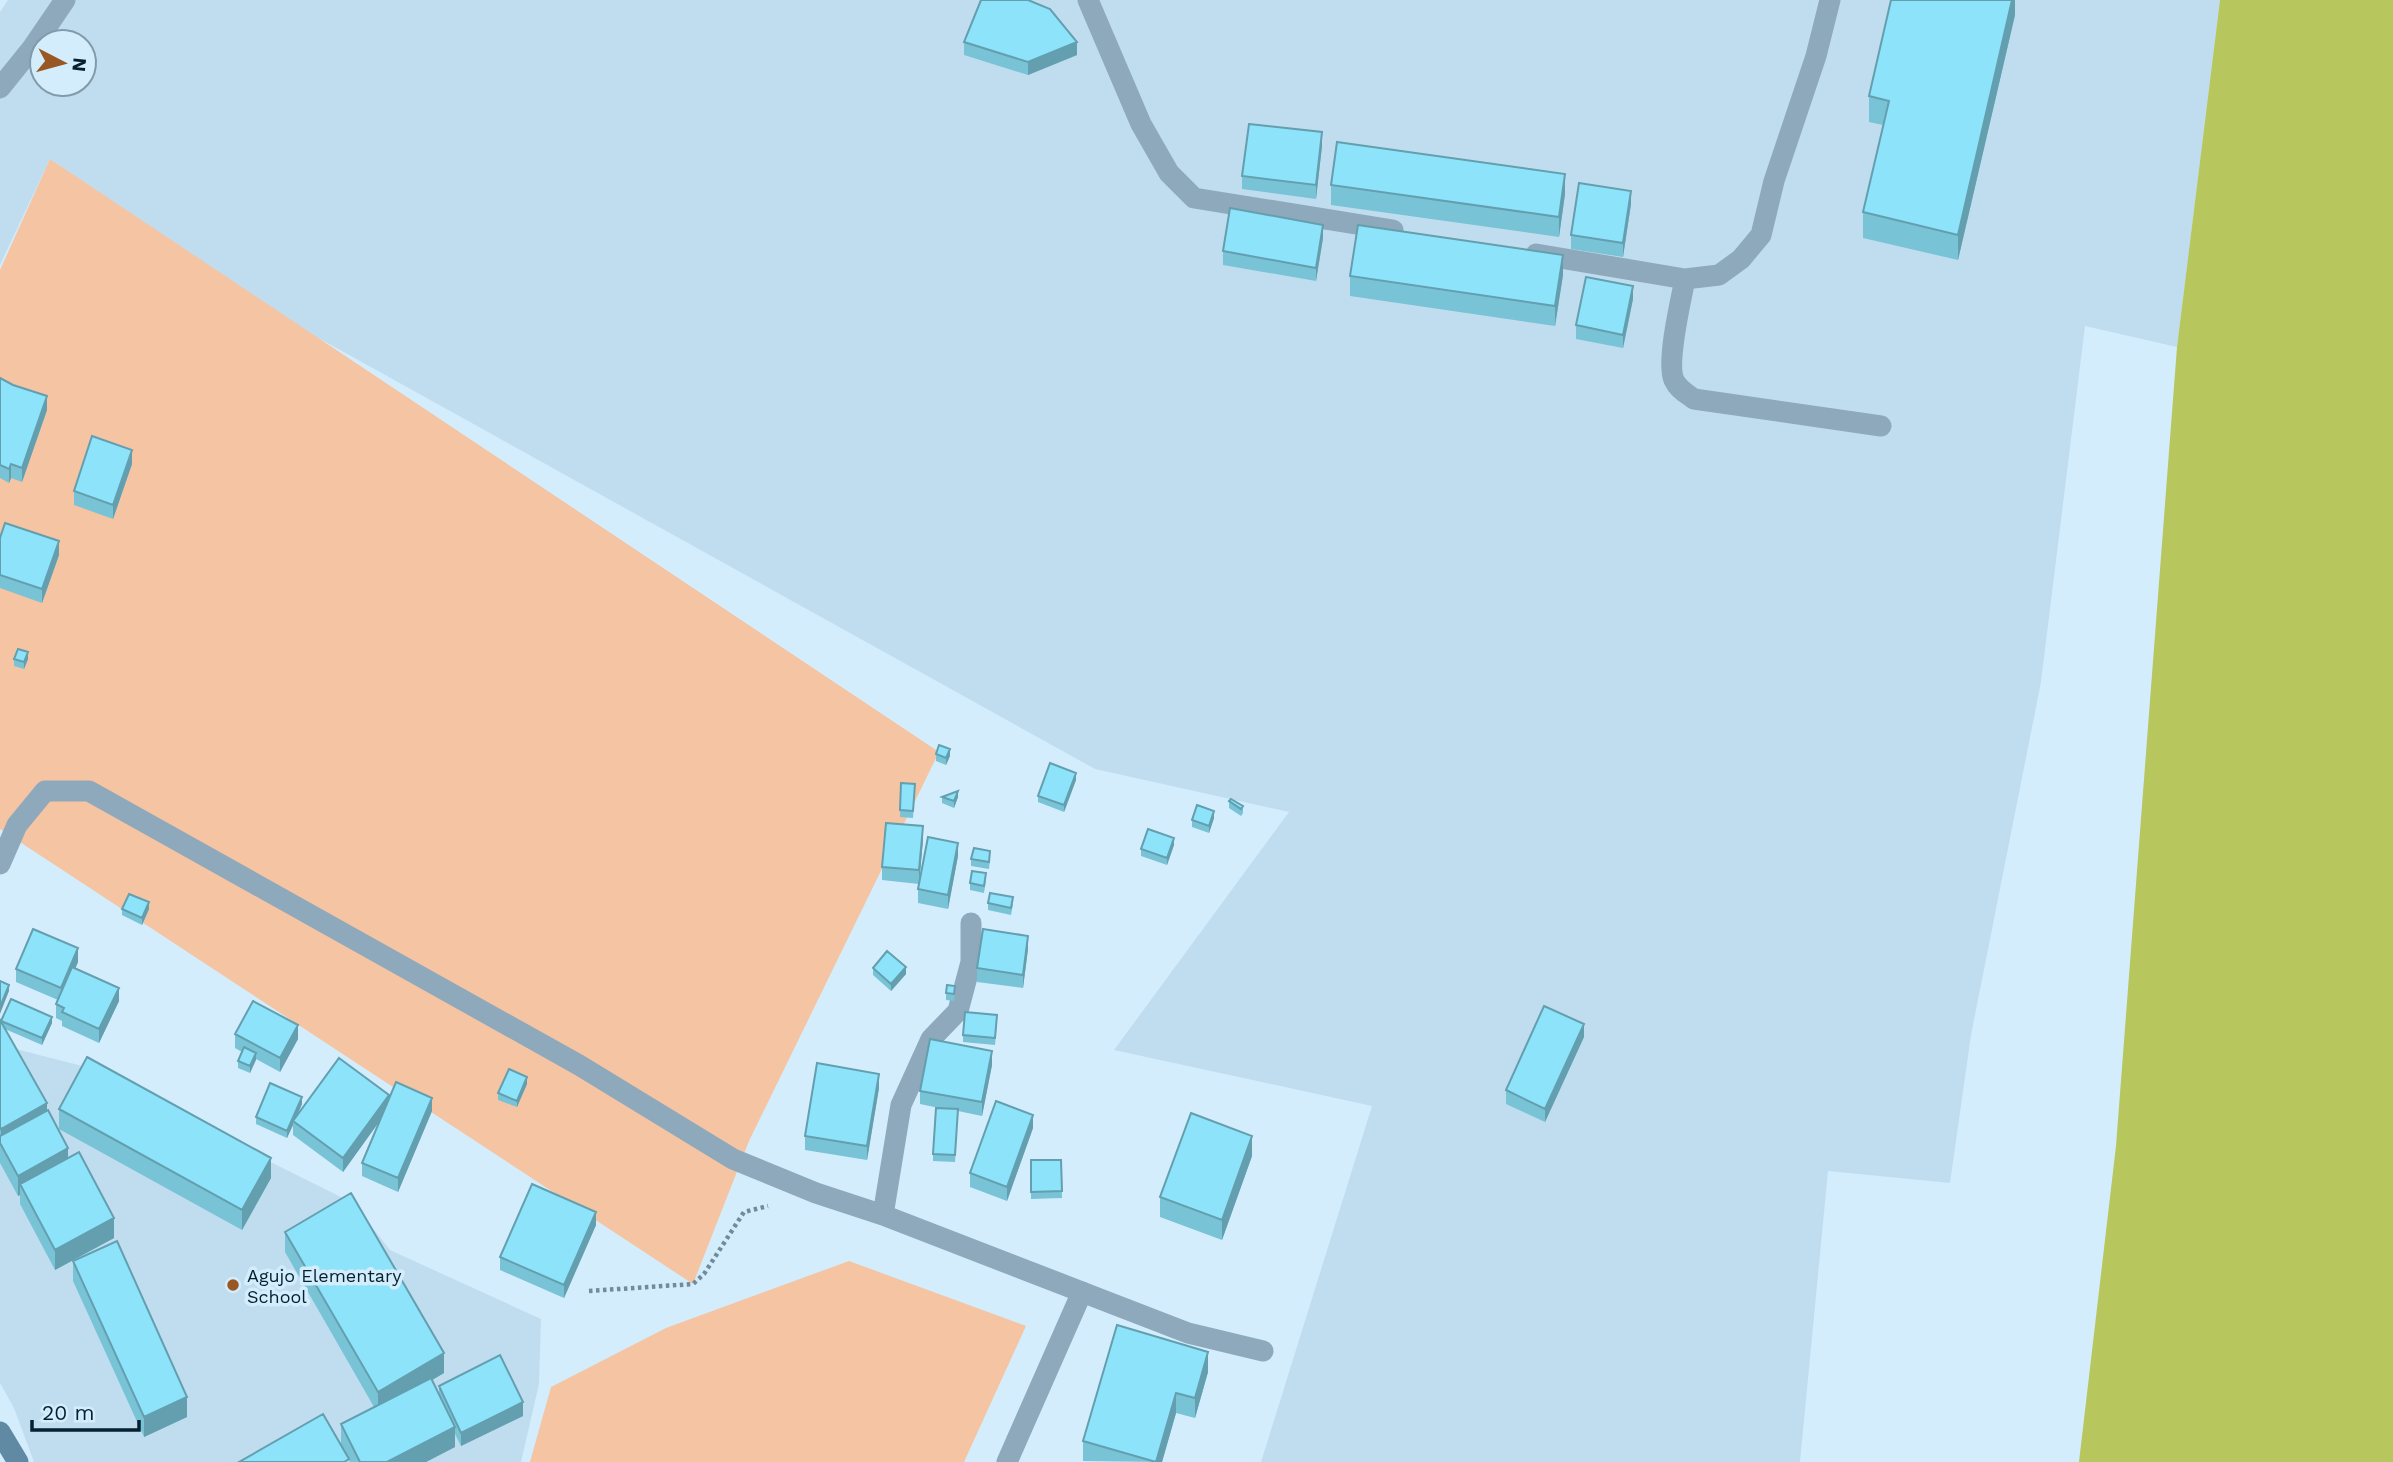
<svg xmlns="http://www.w3.org/2000/svg" width="2393" height="1462" viewBox="0 0 2393 1462" font-family="'Work Sans',sans-serif">
  <style>
    .built { fill: #c0ddef; fill-rule: evenodd }
    .green { fill: #f5c4a3 }
    .water { fill: #b7c65d }
    .lines { fill: none; stroke-linecap: round; stroke-linejoin: round }
    .path { stroke: #708b9a; stroke-width: 4.5; stroke-dasharray: 3.5 3.5; stroke-linecap: butt }
    .lane { stroke: #8ea9bb; stroke-width: 21 }
    .street { stroke: #8ea9bb; stroke-width: 21 }
    .secondary { stroke: #608aa3; stroke-width: 21 }
    .wall { fill: #79c3d7 }
    .shaded-wall { fill: #639faf }
    .building { fill: #8de3fa; stroke: #639faf; stroke-width: 2 }
    .poi-dot { fill: #995823; stroke: #d3edfd; stroke-width: 2.5 }
    .labels { text-anchor: middle; dominant-baseline: central; stroke-width: 7; stroke-linejoin: round; paint-order: stroke }
    .poi-label { font-size: 18px; fill: #052130; stroke: #d3edfd; text-anchor: start }
  </style>
  <rect width="100%" height="100%" fill="#d3edfd"/>
  <path class="built" d="M8,0H2220L2177,347L2085,326L2041,682L1971,1035L1950,1183L1828,1171L1800,1462H1261L1372,1106L1114,1050L1289,812L1095,769L295,325L50,159L0,265V12ZM42,42H84V84H42Z
    M0,1039L12,1048L94,1069L202,1128L353,1203L390,1250L541,1319L539,1384L521,1462H34L14,1408L0,1383Z"/>
  <path class="green" d="M50,159L939,752L749,1141L693,1284L0,829V270Z
    M849,1261L1026,1326L964,1462H530L551,1387L666,1328Z"/>
  <path class="water" d="M2220,0H2393V1462H2079L2116,1146L2177,347Z"/>
  <g class="lines">
    <path class="path" d="M589,1291L693,1284L704,1274L744,1212L768,1206"/>
    <path class="lane" d="M1088,0L1141,124L1169,173L1194,198L1393,230
      M0,88L33,47L65,0
      M1536,254L1685,279L1719,275L1741,259L1761,235L1774,181L1816,56L1830,0
      M1685,279C1681,300 1666,362 1674,380C1678,389 1686,393 1694,399L1881,426
      M1082,1292L1188,1333L1263,1351"/>
    <path class="street" d="M0,864L17,825L45,791H89L579,1065L733,1159L816,1193L883,1215L1082,1292L1007,1462
      M883,1215L901,1105L931,1039L958,1011L971,962V923"/>
    <path class="secondary" d="M0,1432L18,1462"/>
  </g>
  <path class="wall" d="M2015,0V15L1958,260L1863,238V212L1883,125L1869,122V96Z
    M964,42L1077,55L1028,75L964,55Z
    M1322,146L1316,199L1242,189V176Z
    M1331,185L1565,194L1559,237L1331,205Z
    M1631,204L1623,257L1571,249V235Z
    M1323,238L1316,281L1223,265V251Z
    M1563,275L1555,326L1350,296V276Z
    M1633,299L1623,348L1576,339V325Z
    M0,378L47,410L22,482L11,478L9,483L0,478Z
    M132,464L113,519L74,505V491Z
    M0,538L59,555L42,603L0,588Z
    M14,659H28L24,669L14,666Z
    M936,754L950,756L946,765L936,761Z
    M1076,780L1064,812L1038,802V796Z
    M901,783L915,791L913,818L900,817Z
    M942,797H958L954,808L942,803Z
    M1229,801L1243,806V813L1241,816L1229,808Z
    M1214,818L1209,833L1192,827V820Z
    M923,840L919,884L882,880V867Z
    M1174,845L1167,865L1141,856V849Z
    M958,856L948,909L918,903V889Z
    M990,858L989,869L971,866V859Z
    M986,880L984,893L970,890V883Z
    M988,903L1013,904L1011,915L988,910Z
    M122,909H149L142,925L122,915Z
    M1028,949L1023,988L977,982V968Z
    M78,962L75,969L119,1001L99,1043L62,1026V1021L56,1018V1004L58,1000L16,982V969Z
    M873,968L906,974L891,991L873,975Z
    M946,993H955L954,1001L946,1000Z
    M0,1020L1,1022V1021L52,1023L42,1045L5,1029L47,1111L68,1158L114,1238L55,1270L20,1204V1195L18,1196L0,1163Z
    M997,1022L995,1045L963,1042V1035Z
    M235,1034L298,1039L280,1072L256,1059L250,1073L238,1068V1061L242,1052L235,1048Z
    M1584,1037L1545,1122L1506,1104V1090Z
    M992,1065L982,1116L958,1111L955,1162L933,1161V1154L944,1109L920,1104V1091Z
    M527,1084L517,1107L498,1100V1093Z
    M879,1088L867,1160L805,1150V1136Z
    M389,1099L432,1111L398,1192L362,1176V1163L379,1122L343,1172L293,1135V1125L287,1138L256,1124V1117L302,1104L297,1116Z
    M59,1109L271,1178L242,1230L59,1129Z
    M1033,1128L1007,1201L970,1187V1173Z
    M1252,1156L1222,1240L1160,1217V1197Z
    M1031,1160H1061L1062,1198L1031,1199Z
    M596,1225L564,1298L500,1270V1257Z
    M285,1232L444,1373L432,1380L439,1394V1386L523,1416L461,1446L455,1434V1447L426,1462H350L349,1460V1462L341,1444V1424L374,1407L285,1252Z
    M73,1261L187,1417L144,1437L73,1281Z
    M1208,1372L1195,1418L1176,1413L1162,1462L1083,1461V1441Z"/>
  <path class="shaded-wall" d="M2012,0H2015V15L1958,260V235Z
    M1077,42V55L1028,75V62Z
    M1322,132V146L1316,199V185Z
    M1565,174V194L1559,237V217Z
    M1631,191V204L1623,257V243Z
    M1323,225V238L1316,281V268Z
    M1563,255V275L1555,326V306Z
    M1633,286V299L1623,348V335Z
    M47,396V410L22,482V468Z
    M132,450V464L113,519V505Z
    M11,464V478L9,483V469Z
    M59,541V555L42,603V589Z
    M28,652V659L24,669V662Z
    M950,749V756L946,765V758Z
    M1076,773V780L1064,812V805Z
    M958,791V797L954,808V801Z
    M1214,811V818L1209,833V826Z
    M923,826V840L919,884V870Z
    M1174,838V845L1167,865V858Z
    M958,843V856L948,909V895Z
    M149,902V909L142,925V918Z
    M1028,936V949L1023,988V975Z
    M78,948V962L61,1002V988Z
    M906,967V974L891,991V984Z
    M9,985V991L0,1014V1007Z
    M119,988V1001L99,1043V1029Z
    M52,1017V1023L42,1045V1038Z
    M1584,1024V1037L1545,1122V1109Z
    M298,1025V1039L280,1072V1058Z
    M992,1051V1065L982,1116V1102Z
    M256,1053V1060L250,1073V1066Z
    M879,1074V1088L867,1160V1146Z
    M527,1077V1084L517,1107V1101Z
    M389,1095V1108L343,1172V1158Z
    M302,1097V1104L294,1122L293,1121V1125L287,1138V1131Z
    M432,1098V1111L398,1192V1178Z
    M47,1103V1123L1,1145V1129Z
    M1033,1115V1128L1007,1201V1187Z
    M1252,1136V1156L1222,1240V1220Z
    M68,1148V1168L20,1184V1195L18,1196V1176Z
    M271,1158V1178L242,1230V1210Z
    M596,1212V1225L564,1298V1285Z
    M114,1218V1238L55,1270V1250Z
    M1208,1352V1372L1195,1418V1398Z
    M444,1353V1373L378,1412V1392Z
    M1176,1393V1413L1162,1462H1156Z
    M187,1397V1417L144,1437V1417Z
    M523,1402V1416L461,1446V1433Z
    M455,1427V1447L426,1462H387Z"/>
  <path class="building" d="M981,0H1028L1050,9L1077,42L1028,62L964,42Z
    M1891,0H2012L1958,235L1863,212L1889,101L1869,96Z
    M1249,124L1322,132L1316,185L1242,176Z
    M1337,142L1565,174L1559,217L1331,185Z
    M1579,183L1631,191L1623,243L1571,235Z
    M1230,208L1323,225L1316,268L1223,251Z
    M1358,225L1563,255L1555,306L1350,276Z
    M1586,277L1633,286L1623,335L1576,325Z
    M0,378L13,385L47,396L22,468L11,464L9,469L0,465Z
    M92,436L132,450L113,505L74,491Z
    M5,523L59,541L42,589L0,575V538Z
    M18,649L28,652L24,662L14,659Z
    M939,745L950,749L946,758L936,754Z
    M1050,763L1076,773L1064,805L1038,796Z
    M901,783L915,784L913,811L900,810Z
    M958,791L954,801L942,797Z
    M1231,799L1243,806L1241,809L1229,801Z
    M1197,805L1214,811L1209,826L1192,820Z
    M886,823L923,826L919,870L882,867Z
    M1148,829L1174,838L1167,858L1141,849Z
    M928,837L958,843L948,895L918,889Z
    M974,848L990,851L989,862L971,859Z
    M972,871L986,873L984,886L970,883Z
    M990,893L1013,897L1011,908L988,903Z
    M129,894L149,902L142,918L122,909Z
    M33,929L78,948L61,988L16,969Z
    M983,929L1028,936L1023,975L977,968Z
    M887,951L906,967L891,984L873,968Z
    M72,967L119,988L99,1029L62,1012L64,1008L56,1004Z
    M0,981L9,985L0,1007Z
    M947,985L955,986L954,994L946,993Z
    M11,999L52,1017L42,1038L1,1021Z
    M253,1001L298,1025L280,1058L235,1034Z
    M1544,1006L1584,1024L1545,1109L1506,1090Z
    M965,1012L997,1015L995,1038L963,1035Z
    M0,1020L47,1103L1,1129L0,1127Z
    M930,1039L992,1051L982,1102L920,1091Z
    M244,1047L256,1053L250,1066L238,1061Z
    M87,1057L271,1158L242,1210L59,1109Z
    M339,1058L389,1095L343,1158L293,1121Z
    M817,1063L879,1074L867,1146L805,1136Z
    M509,1069L527,1077L517,1101L498,1093Z
    M396,1082L432,1098L398,1178L362,1163Z
    M270,1083L302,1097L287,1131L256,1117Z
    M996,1101L1033,1115L1007,1187L970,1173Z
    M936,1108L958,1109L955,1155L933,1154Z
    M48,1110L68,1148L18,1176L0,1143V1136Z
    M1191,1113L1252,1136L1222,1220L1160,1197Z
    M79,1152L114,1218L55,1250L20,1184Z
    M1031,1160H1061L1062,1191L1031,1192Z
    M532,1184L596,1212L564,1285L500,1257Z
    M351,1193L444,1353L378,1392L285,1232Z
    M117,1241L187,1397L144,1417L73,1261Z
    M1117,1325L1208,1352L1195,1398L1176,1393L1156,1462L1083,1441Z
    M500,1355L523,1402L461,1433L439,1386Z
    M431,1378L455,1427L387,1462H360L341,1424Z
    M323,1414L349,1459L344,1462H239Z"/>
  <circle class="poi-dot" cx="233" cy="1285" r="7"/>
  <g class="labels">
    <g class="poi-label">
      <text x="247" y="1275">Agujo Elementary<tspan x="247" dy="21">School</tspan></text>
    </g>
  </g>
  <g transform="translate(63 63) rotate(96)"><circle r="33" fill="#d3edfd" stroke="#819bab" stroke-width="2"/>
  <path d="M0-5L12 26L0 18L-12 26Z" fill="#995823"/>
  <text y="-10" font-size="19" font-weight="bold" text-anchor="middle" fill="#052130">N</text>
  </g>
  <path d="M32 1420v10h107v-10" fill="none" stroke="#052130" stroke-width="3.5"/>
  <text x="42" y="1420" font-size="21" fill="#052130" stroke="#d3edfd" stroke-width="5" paint-order="stroke">20 m</text>
</svg>
